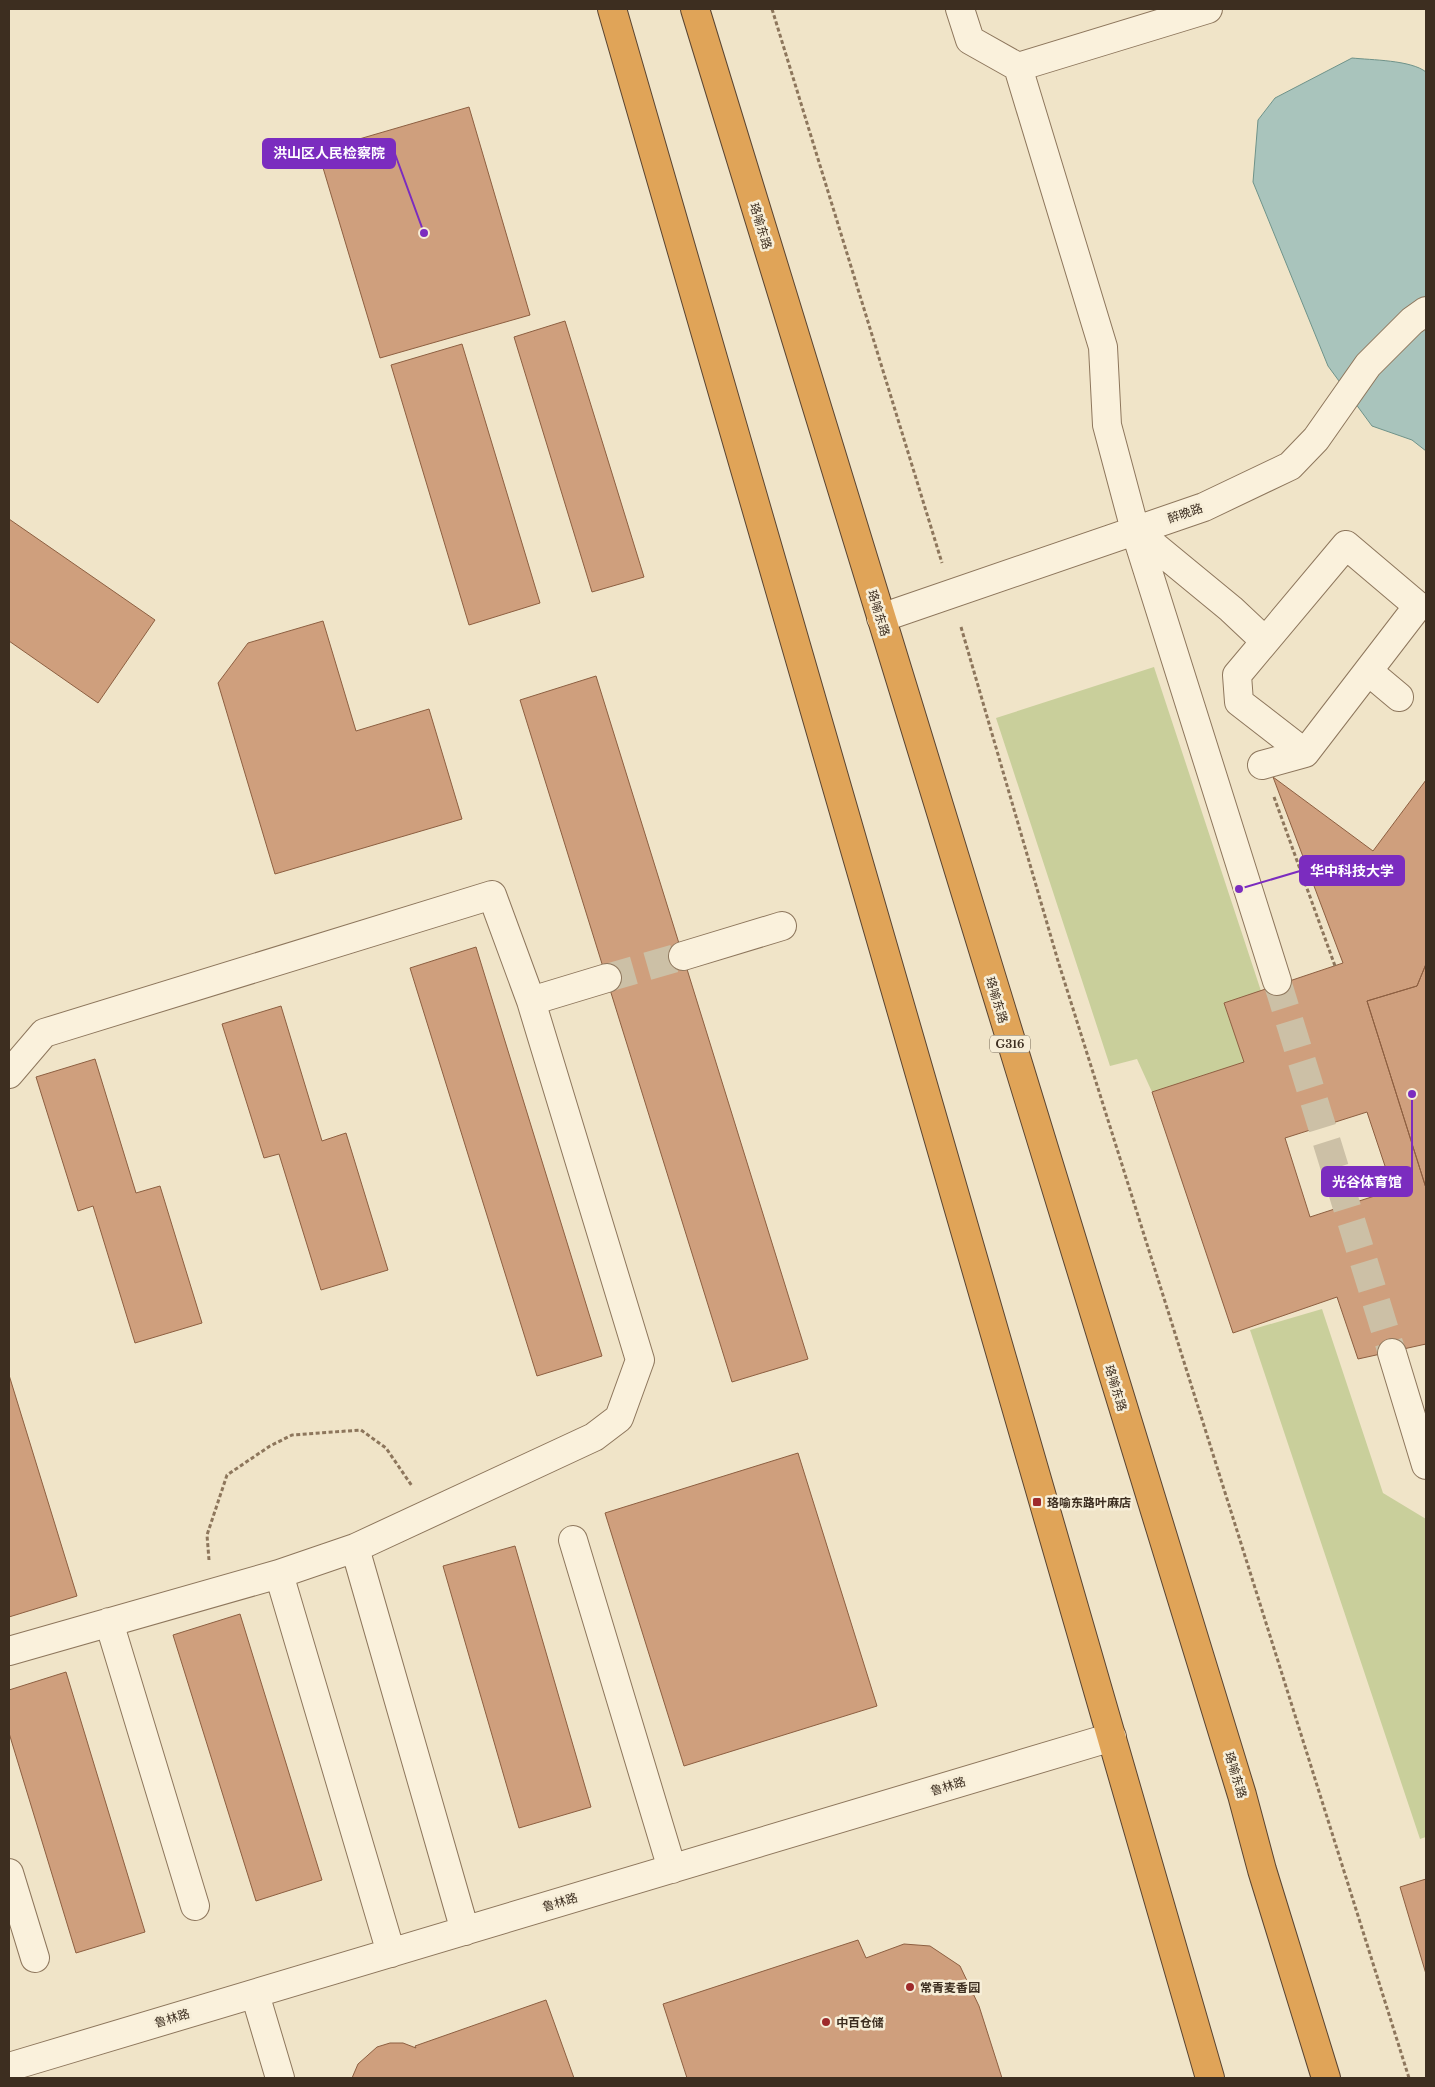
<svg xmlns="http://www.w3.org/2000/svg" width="1435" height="2087" viewBox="0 0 1435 2087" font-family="'Libre Baskerville','Noto Sans SC',serif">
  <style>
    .green { fill: #c9cf9b }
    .water { fill: #a9c4bc; stroke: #6f938a }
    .building { fill: #cf9f7d; stroke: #8d5f41; fill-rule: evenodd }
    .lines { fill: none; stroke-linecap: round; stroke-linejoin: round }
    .minor-tunnel { stroke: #ccc0a6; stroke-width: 28; stroke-dasharray: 28 14; stroke-linecap: butt }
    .minor-casing { stroke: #8d765c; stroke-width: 30 }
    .highway-casing { stroke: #5b4430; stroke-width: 30 }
    .path { stroke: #8d765c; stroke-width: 3; stroke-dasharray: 4 2.5; stroke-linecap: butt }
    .minor { stroke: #faf1dc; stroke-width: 28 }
    .highway { stroke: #e0a458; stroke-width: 28 }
    .poi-dot { fill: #9e2a2b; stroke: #f7eed8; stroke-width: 2 }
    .labels { text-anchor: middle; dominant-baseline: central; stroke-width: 5; stroke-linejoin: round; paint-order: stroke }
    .shield { fill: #f7eed8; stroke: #756857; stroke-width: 1 }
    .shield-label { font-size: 11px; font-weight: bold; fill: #3d2e20 }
    .street-label { font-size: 12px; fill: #3d2e20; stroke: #f7eed8 }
    .poi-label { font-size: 12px; font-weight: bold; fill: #3d2e20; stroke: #f7eed8; text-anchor: start }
    .leader { fill: none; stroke: #7b2cbf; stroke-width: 2 }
    .callout-dot { fill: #7b2cbf; stroke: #f7eed8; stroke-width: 2 }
    .callout { fill: #7b2cbf; stroke: #7b2cbf; stroke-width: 2 }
    .callout-label { font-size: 14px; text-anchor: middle; font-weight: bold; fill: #fff }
  </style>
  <rect width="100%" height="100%" fill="#f0e4c8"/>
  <path class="green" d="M1154,667L1261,991L1224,1003L1244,1062L1152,1092L1137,1059L1110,1066L996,718Z
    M1322,1309L1383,1493L1426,1519V1837L1420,1839L1250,1330Z"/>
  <path class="water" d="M1352,58C1371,60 1411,60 1426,72V451L1412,440L1372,426L1328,366L1253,182L1258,120L1275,98Z"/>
  <path class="building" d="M469,107L530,315L380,358L318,151Z
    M565,321L644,577L592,592L514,337Z
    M462,344L540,603L469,625L391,365Z
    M9,519L155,620L98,703L9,641Z
    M323,621L356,731L429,709L462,819L275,874L218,683L248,643Z
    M596,676L808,1359L732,1382L520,700Z
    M1273,777L1373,851L1426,780V964L1417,986L1367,1001L1426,1188V1344L1358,1359L1337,1297L1233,1333L1152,1092L1244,1062L1224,1003L1343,963ZM1367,1112L1393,1190L1310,1217L1285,1138Z
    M476,947L602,1356L537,1376L410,968Z
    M1426,964V1188L1367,1001L1417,986Z
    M281,1006L322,1141L346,1133L388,1270L321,1290L279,1154L264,1158L222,1024Z
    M95,1059L136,1193L160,1186L202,1323L135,1343L93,1206L78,1211L36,1077Z
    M9,1375L77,1596L9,1617Z
    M798,1453L877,1706L684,1766L605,1513Z
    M515,1546L591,1807L519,1828L443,1566Z
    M240,1614L322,1880L256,1901L173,1635Z
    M66,1672L145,1932L76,1953L9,1733V1690Z
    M1426,1879V1974L1400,1887Z
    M858,1940L866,1958L904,1944L930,1946L960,1966L979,2006L1002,2078H687L663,2004Z
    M546,2000L574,2078H352L358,2064L377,2047L390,2043H403L416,2048L415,2046Z"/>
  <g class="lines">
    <path class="minor-tunnel" d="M607,978L683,956
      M1277,981L1392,1353"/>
    <defs>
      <path id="minor" d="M960,9L970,40L1018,67L1208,9
        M1018,67L1103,347L1107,425L1135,530L1277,981
        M1135,530L1231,609L1265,641
        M1346,545L1418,606L1305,753L1239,702L1237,675Z
        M881,618L1204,507L1290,466L1316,439L1368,365L1412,321L1426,311
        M1368,671L1399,697
        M1262,765L1305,753
        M683,956L782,926
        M9,1074L44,1033L492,895L531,1001
        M1392,1353L1426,1465
        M573,1540L672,1869
        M355,1548L465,1931
        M279,1574L391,1953
        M109,1622L195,1906
        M9,1651L279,1574L355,1548L594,1437L619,1418L640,1360L531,1001L607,978
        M9,1873L35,1958
        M255,1994L280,2078
        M9,2067L1112,1737"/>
      <path id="highway" d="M612,9L1210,2078
        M695,9L1242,1795L1262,1870L1326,2078"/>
    </defs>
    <use href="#minor" class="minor-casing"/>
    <use href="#highway" class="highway-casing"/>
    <path class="path" d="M772,9L942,563
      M961,627L1058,961L1409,2078
      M1274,797L1335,966
      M209,1560L207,1535L227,1475L270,1446L292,1435L361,1430L386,1448L412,1486"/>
    <use href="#minor" class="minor"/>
    <use href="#highway" class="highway"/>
  </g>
  <g class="poi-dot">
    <rect x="1032" y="1497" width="10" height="10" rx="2.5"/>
    <circle cx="910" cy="1987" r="5"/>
    <circle cx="826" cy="2022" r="5"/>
  </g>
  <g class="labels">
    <rect class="shield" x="990" y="1035.5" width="40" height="17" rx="4"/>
    <g class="shield-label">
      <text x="1010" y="1044">G316</text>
    </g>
    <g class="street-label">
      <text transform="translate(761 226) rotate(73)">珞喻东路</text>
      <text transform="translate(1185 513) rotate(-19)">醉晚路</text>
      <text transform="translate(879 613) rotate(73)">珞喻东路</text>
      <text transform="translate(997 1000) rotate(73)">珞喻东路</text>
      <text transform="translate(1116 1388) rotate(73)">珞喻东路</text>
      <text transform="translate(1236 1775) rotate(73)">珞喻东路</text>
      <text transform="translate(948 1786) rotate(-17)">鲁林路</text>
      <text transform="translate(560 1902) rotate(-17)">鲁林路</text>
      <text transform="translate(172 2018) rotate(-17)">鲁林路</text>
    </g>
    <g class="poi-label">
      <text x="1047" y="1502">珞喻东路叶麻店</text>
      <text x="920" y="1987">常青麦香园</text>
      <text x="836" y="2022">中百仓储</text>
    </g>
  </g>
  <path class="leader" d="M424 233L395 154M1239 889L1300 871M1412 1094L1412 1182"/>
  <g class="callout-dot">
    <circle cx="424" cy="233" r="5"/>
    <circle cx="1239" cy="889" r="5"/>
    <circle cx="1412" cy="1094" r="5"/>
  </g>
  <g class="callout">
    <rect x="263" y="139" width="132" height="29" rx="5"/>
    <rect x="1300" y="856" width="104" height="29" rx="5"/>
    <rect x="1322" y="1167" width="90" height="29" rx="5"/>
  </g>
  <g class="callout-label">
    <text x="329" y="158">洪山区人民检察院</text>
    <text x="1352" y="876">华中科技大学</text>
    <text x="1367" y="1187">光谷体育馆</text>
  </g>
  <rect width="1435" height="2087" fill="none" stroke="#3d2e20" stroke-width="20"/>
</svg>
